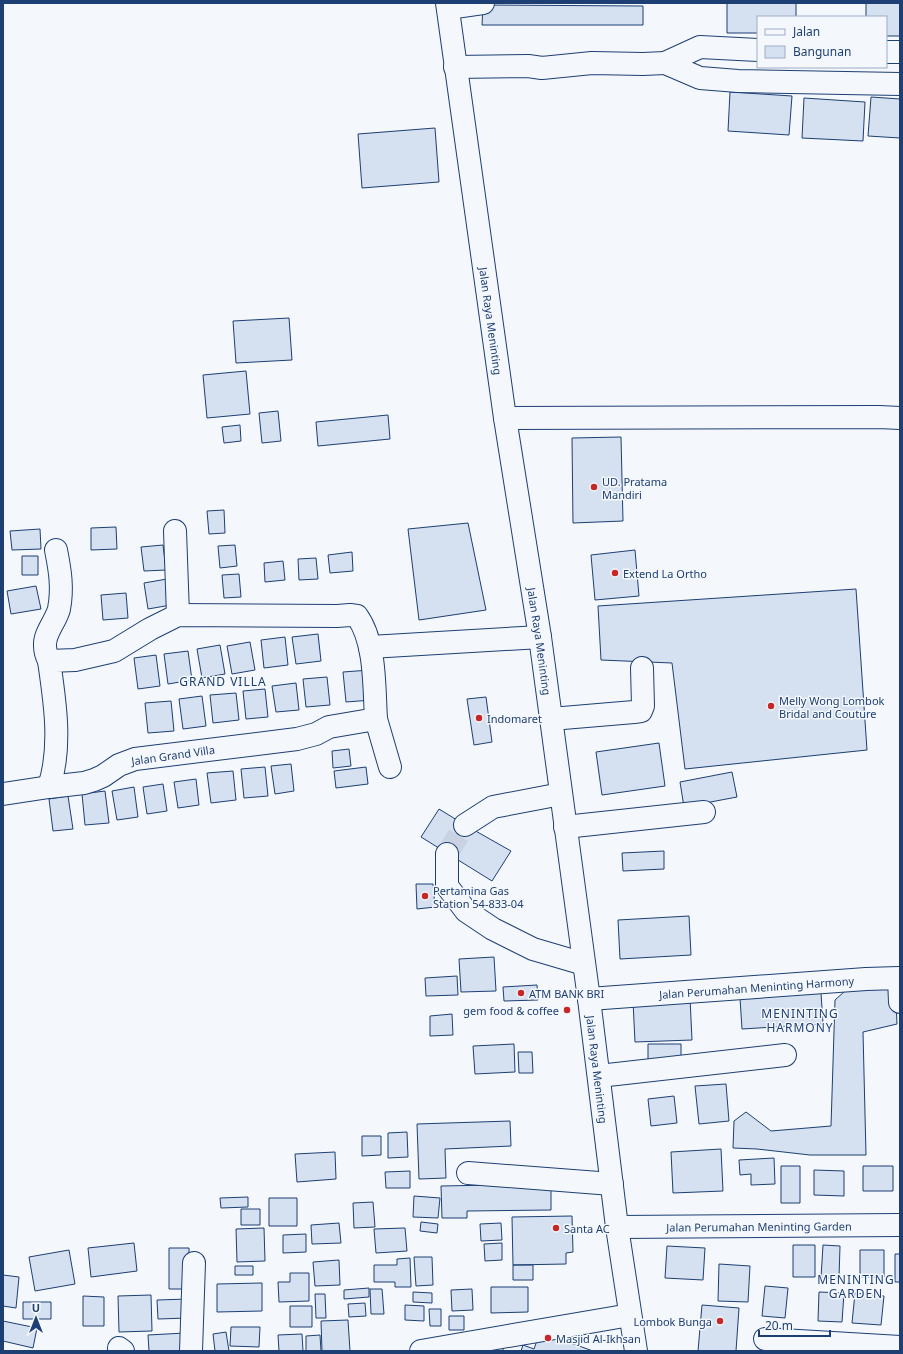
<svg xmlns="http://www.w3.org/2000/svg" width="903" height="1354" viewBox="0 0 903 1354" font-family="'Noto Sans',sans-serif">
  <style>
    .building { fill: #d5e0f0; stroke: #1d3f73 }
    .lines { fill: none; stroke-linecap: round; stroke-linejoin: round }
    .minor-tunnel { stroke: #c9d2e0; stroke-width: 22; stroke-dasharray: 22 11; stroke-linecap: butt }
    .minor-casing { stroke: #1d3f73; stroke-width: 24 }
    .highway-casing { stroke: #1d3f73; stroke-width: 24 }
    .minor { stroke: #f4f7fb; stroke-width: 22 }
    .highway { stroke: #f4f7fb; stroke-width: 22 }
    .poi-dot { fill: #c62828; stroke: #f4f7fb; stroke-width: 1.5 }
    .labels { text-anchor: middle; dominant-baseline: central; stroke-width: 3; stroke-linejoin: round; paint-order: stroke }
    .street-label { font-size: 11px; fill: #1d3f73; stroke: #f4f7fb }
    .poi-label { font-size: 11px; fill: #1d3f73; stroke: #f4f7fb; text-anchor: start }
    .neighbourhood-label { font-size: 12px; letter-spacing: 1px; fill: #1d3f73; stroke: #f4f7fb }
  </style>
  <rect width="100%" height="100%" fill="#f4f7fb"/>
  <path class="building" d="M727,3H796V17H758V33H727Z
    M866,3H900V36H886V17H866Z
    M483,5L643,6V25H482Z
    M730,92L792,96L789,135L728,131Z
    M871,97L900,99V138L868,136Z
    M804,98L865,102L863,141L802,138Z
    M435,128L439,182L362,188L358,134Z
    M289,318L292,360L236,363L233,321Z
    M246,371L250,414L207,418L203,375Z
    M278,411L281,441L262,443L259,413Z
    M388,415L390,439L318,446L316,422Z
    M240,425L241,441L224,443L222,427Z
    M621,437L623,521L573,523L572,438Z
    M224,510L225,533L209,534L207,511Z
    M468,523L486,610L419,620L408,529Z
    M116,527L117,549L91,550V528Z
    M40,529L41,549L12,550L10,531Z
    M163,545L166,570L144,571L141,547Z
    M235,545L237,566L220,568L218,546Z
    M635,550L639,596L595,600L591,555Z
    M352,552L353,571L330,573L328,555Z
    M22,556H38V575H22Z
    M316,558L318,579L299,580L298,559Z
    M283,561L285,580L265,582L264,563Z
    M239,574L241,597L224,598L222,575Z
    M167,579L171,605L148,609L144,583Z
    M36,586L41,609L11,614L7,591Z
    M856,589L867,750L685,769L672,663L601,660L598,606Z
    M126,593L128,618L103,620L101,595Z
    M318,634L321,661L296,664L292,637Z
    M285,637L288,665L264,668L261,640Z
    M250,642L255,670L232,674L227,646Z
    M220,645L225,674L202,678L197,649Z
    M188,651L192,680L168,684L164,654Z
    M156,655L160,686L138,689L134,658Z
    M370,670L372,700L346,702L343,672Z
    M327,677L330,705L306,707L303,679Z
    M296,683L299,710L276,712L272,686Z
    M265,689L268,717L246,719L243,691Z
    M236,693L239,720L213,723L210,695Z
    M202,696L206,726L183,729L179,699Z
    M486,697L492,742L474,745L467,699Z
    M171,701L174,731L148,733L145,703Z
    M659,743L665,786L602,795L596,752Z
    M349,749L351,766L333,768L332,751Z
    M291,764L294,791L275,794L271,766Z
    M265,767L268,796L244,798L241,769Z
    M366,767L368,784L336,788L334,771Z
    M233,771L236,800L211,803L207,773Z
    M732,772L737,797L684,807L680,782Z
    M196,779L199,805L178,808L174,782Z
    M163,784L167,811L147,814L143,787Z
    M134,787L138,817L117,820L112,791Z
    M105,791L109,823L85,825L82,794Z
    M68,796L73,829L53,831L49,799Z
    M439,809L465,825L511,851L492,881L421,837Z
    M664,851V869L623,871L622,853Z
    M416,884H433L435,907L417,909Z
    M689,916L691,955L620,959L618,920Z
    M494,957L496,991L461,992L459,959Z
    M457,976L458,995L426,996L425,978Z
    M895,984L897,1024L863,1032L866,1155H810L757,1149L733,1148L734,1121L746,1112L771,1131L831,1126L835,1000L845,991Z
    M537,985L538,1000L504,1001L503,987Z
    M821,993L823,1024L742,1029L740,998Z
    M690,998L692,1040L635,1042L633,1001Z
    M452,1014L453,1035L430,1036V1016Z
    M514,1044L515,1072L475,1074L473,1046Z
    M648,1044H681V1062H648Z
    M518,1052H532L533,1073H519Z
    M726,1084L729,1121L699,1124L695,1086Z
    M674,1096L677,1123L651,1126L648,1099Z
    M510,1121L511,1146L445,1149L446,1178L419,1179L417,1124Z
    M407,1132L408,1157L388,1158V1133Z
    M362,1136H381V1155L362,1156Z
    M721,1149L723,1191L673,1193L671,1152Z
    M335,1152L336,1179L297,1182L295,1154Z
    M774,1158L775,1184L751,1185V1174L740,1175L739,1160Z
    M781,1166H800V1203H781Z
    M863,1166H893V1191H863Z
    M814,1170L844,1171V1196L814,1195Z
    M410,1171V1188H386L385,1172Z
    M551,1184V1210L467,1211V1218H442L441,1186Z
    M414,1196L440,1198L438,1218L413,1217Z
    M248,1197V1207L221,1208L220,1198Z
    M269,1198H297V1226H269Z
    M373,1202L375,1227L354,1228L353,1203Z
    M241,1209H260V1225H241Z
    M572,1216L573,1252L566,1253V1264L513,1265L512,1217Z
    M421,1222L438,1224L437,1233L420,1231Z
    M339,1223L341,1243L312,1244L311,1225Z
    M501,1223L502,1240L481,1241L480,1224Z
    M264,1228L265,1261L237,1262L236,1229Z
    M405,1228L407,1251L376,1253L374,1229Z
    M306,1234V1252L283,1253V1235Z
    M134,1243L137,1271L91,1277L88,1248Z
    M502,1243V1260L485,1261L484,1244Z
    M793,1245H815V1277H793Z
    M823,1245L840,1246L839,1278H821Z
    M667,1246L705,1248L703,1280L665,1278Z
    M169,1248H189V1289H169Z
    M69,1250L75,1284L35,1291L29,1257Z
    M860,1250H884V1277H860Z
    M895,1254H900V1282H895Z
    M414,1257H432L433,1285L416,1286Z
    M410,1258L411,1287H395V1282H374V1265H397V1259Z
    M339,1260L340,1285L315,1286L313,1262Z
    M719,1264L750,1266L748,1302L718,1301Z
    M513,1265H533V1280H513Z
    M235,1266H253V1275H235Z
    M290,1273H309V1301L279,1302L278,1282H290Z
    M3,1275L19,1277L16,1308L3,1306Z
    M262,1283V1311L217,1312V1284Z
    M765,1286L788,1288L785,1318L762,1316Z
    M491,1287H528V1312L491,1313Z
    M369,1288V1297L344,1299V1290Z
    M370,1289H382L384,1314H371Z
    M472,1289L473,1310L452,1311L451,1290Z
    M413,1292L432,1293V1303L413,1302Z
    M819,1292L844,1293L842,1322L818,1321Z
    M855,1293L884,1296L881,1325L852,1323Z
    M315,1294H325L326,1318H316Z
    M151,1295L152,1331L119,1332L118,1296Z
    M83,1296L104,1297V1326H83Z
    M188,1299V1318L158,1319L157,1300Z
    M23,1302H51V1319H23Z
    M365,1303L366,1316L349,1317L348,1304Z
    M405,1305L424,1306V1321L405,1320Z
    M702,1305L739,1308L736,1351H698Z
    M290,1306H312V1327H290Z
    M429,1309H441V1326H430Z
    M449,1316H464V1330H449Z
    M348,1320L350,1351H322L321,1321Z
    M3,1321L37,1328L33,1348L3,1341Z
    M231,1327H260L259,1347L230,1346Z
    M226,1332L229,1351H215L213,1334Z
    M540,1332L593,1351H521L523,1345L534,1349Z
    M185,1333L186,1351H149L148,1335Z
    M302,1334L303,1351H279L278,1335Z
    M320,1335L321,1351H306V1336Z
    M503,1347V1351H463Z"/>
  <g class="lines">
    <path class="minor-tunnel" d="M447,854L465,825"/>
    <defs>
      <g id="minor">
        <path d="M448,8L483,3"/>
        <path d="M886,52H900"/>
        <path d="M665,63L700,78L738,81L900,84"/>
        <path d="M455,67L528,66L542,68L592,63L643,64L665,63L700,47L758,50"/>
        <path d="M505,418L879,417L900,418"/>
        <path d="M175,531L178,615"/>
        <path d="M178,615L337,616L350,615L357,616C376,642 374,688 376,719L329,727L316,734L297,739L135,759L119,765L103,776L94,780L84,783L49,787C62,747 55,702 49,661L75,660L114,651L150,629Z"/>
        <path d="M370,647L540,637"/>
        <path d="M49,661C47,657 45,651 45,646C44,633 56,621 59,609C63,588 60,570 56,550"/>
        <path d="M376,719L390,767"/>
        <path d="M551,719L634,712L641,711L643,706L642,668"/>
        <path d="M3,794L49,787"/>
        <path d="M465,825L493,807L561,794"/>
        <path d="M565,827L704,812"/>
        <path d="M447,854V886L466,911L493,929L533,949L584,964"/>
        <path id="s1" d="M589,999L866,979L899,978L900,1002"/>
        <path d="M599,1076L785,1055"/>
        <path d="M468,1173L612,1184"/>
        <path id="s2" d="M617,1227L900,1225"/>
        <path d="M765,1339L900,1347"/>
        <path d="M119,1348L123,1351"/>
        <path d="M191,1351L194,1263"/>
        <path d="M421,1351L630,1315"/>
      </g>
      <g id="highway">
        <path id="s3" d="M447,3L505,418L540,637L589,999L617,1227L636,1351"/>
      </g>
    </defs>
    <use href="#minor" class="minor-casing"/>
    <use href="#highway" class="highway-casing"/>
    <use href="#minor" class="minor"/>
    <use href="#highway" class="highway"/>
  </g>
  <g class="poi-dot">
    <circle cx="594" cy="487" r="4"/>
    <circle cx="615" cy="573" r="4"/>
    <circle cx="771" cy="706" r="4"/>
    <circle cx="479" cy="718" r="4"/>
    <circle cx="425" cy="896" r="4"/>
    <circle cx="521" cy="993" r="4"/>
    <circle cx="567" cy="1010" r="4"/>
    <circle cx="556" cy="1228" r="4"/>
    <circle cx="720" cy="1321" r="4"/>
    <circle cx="548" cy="1338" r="4"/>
  </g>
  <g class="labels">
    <g class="street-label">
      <text stroke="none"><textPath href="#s3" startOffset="321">Jalan Raya Meninting</textPath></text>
      <text stroke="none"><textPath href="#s3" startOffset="645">Jalan Raya Meninting</textPath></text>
      <text transform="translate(173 755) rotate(-8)">Jalan Grand Villa</text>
      <text stroke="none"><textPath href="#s1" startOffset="168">Jalan Perumahan Meninting Harmony</textPath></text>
      <text stroke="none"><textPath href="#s3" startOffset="1077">Jalan Raya Meninting</textPath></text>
      <text stroke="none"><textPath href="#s2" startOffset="142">Jalan Perumahan Meninting Garden</textPath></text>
    </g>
    <g class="poi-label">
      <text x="602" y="481">UD. Pratama<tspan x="602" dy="13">Mandiri</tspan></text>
      <text x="623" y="573">Extend La Ortho</text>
      <text x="779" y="700">Melly Wong Lombok<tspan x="779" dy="13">Bridal and Couture</tspan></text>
      <text x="487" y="718">Indomaret</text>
      <text x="433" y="890">Pertamina Gas<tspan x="433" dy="13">Station 54-833-04</tspan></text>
      <text x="529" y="993">ATM BANK BRI</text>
      <text x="559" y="1010" text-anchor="end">gem food &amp; coffee</text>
      <text x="564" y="1228">Santa AC</text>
      <text x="712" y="1321" text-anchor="end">Lombok Bunga</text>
      <text x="556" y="1338">Masjid Al-Ikhsan</text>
    </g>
    <g class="neighbourhood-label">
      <text x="223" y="681">GRAND VILLA</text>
      <text x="800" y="1013">MENINTING<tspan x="800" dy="14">HARMONY</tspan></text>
      <text x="856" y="1279">MENINTING<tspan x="856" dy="14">GARDEN</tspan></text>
    </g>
  </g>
  <rect width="903" height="1354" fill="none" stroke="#1d3f73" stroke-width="8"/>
  <rect x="757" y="16" width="130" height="52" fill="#f4f7fb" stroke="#9eadc5"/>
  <rect x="765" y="29" width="20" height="6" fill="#f4f7fb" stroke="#9eadc5"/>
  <text x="793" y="36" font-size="12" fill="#1d3f73">Jalan</text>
  <rect x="765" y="46" width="20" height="12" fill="#d5e0f0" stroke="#9eadc5"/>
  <text x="793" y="56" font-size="12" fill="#1d3f73">Bangunan</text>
  <g transform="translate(36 1318)" stroke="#f4f7fb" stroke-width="3" paint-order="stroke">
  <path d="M0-3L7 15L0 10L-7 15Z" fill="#1d3f73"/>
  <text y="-6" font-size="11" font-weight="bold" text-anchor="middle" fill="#1d3f73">U</text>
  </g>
  <path d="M759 1330v6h71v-6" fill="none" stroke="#1d3f73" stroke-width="2"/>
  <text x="765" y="1330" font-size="12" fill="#1d3f73" stroke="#f4f7fb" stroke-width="3" paint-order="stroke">20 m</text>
</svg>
